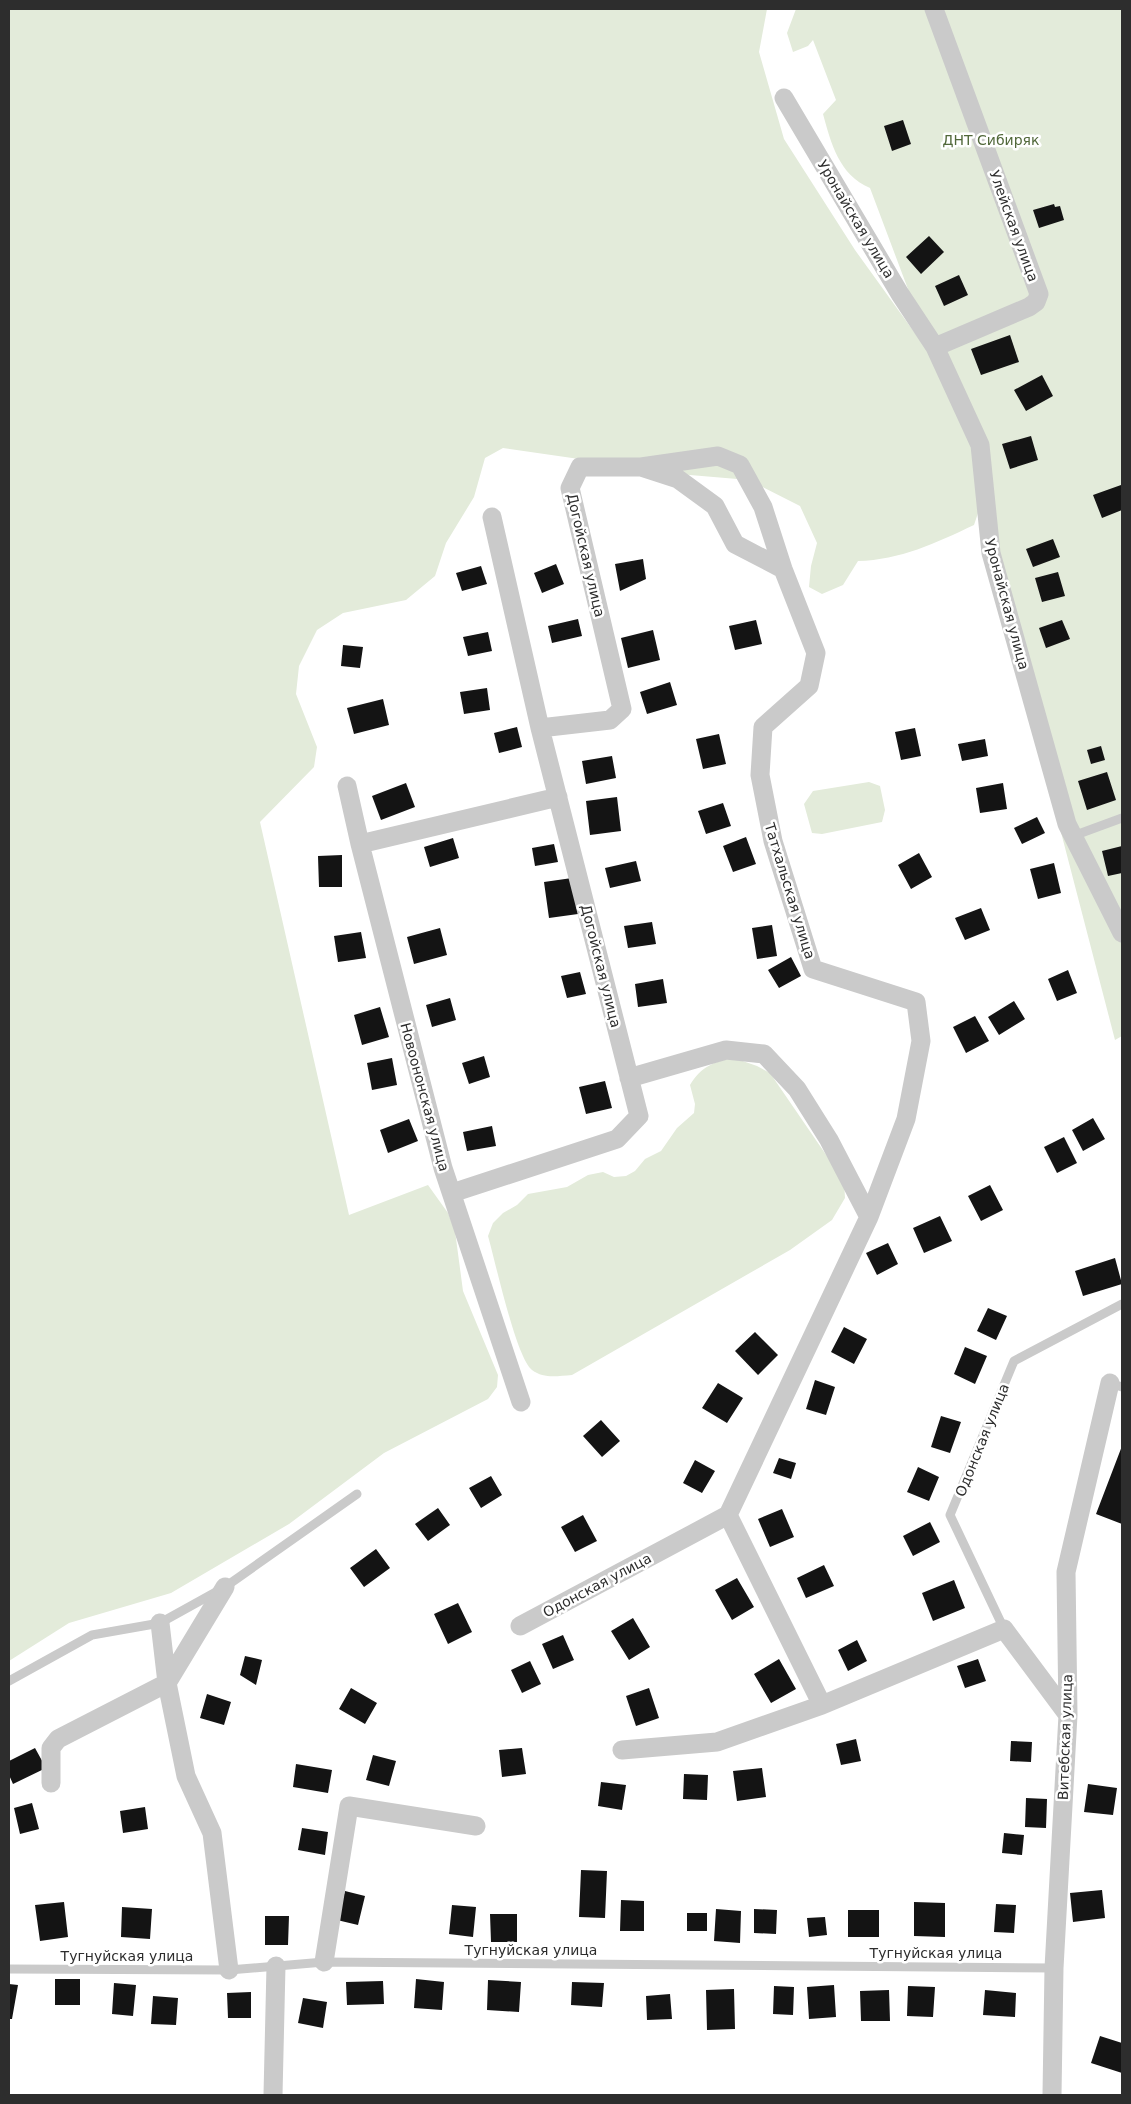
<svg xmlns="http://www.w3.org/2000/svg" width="1131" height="2104" viewBox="0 0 1131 2104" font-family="'DejaVu Sans',sans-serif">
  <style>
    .green { fill: #e3ebda }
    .building { fill: #141414 }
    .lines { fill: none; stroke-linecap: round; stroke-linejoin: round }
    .lane { stroke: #cacaca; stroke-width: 9 }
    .street { stroke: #cacaca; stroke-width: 19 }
    .labels { text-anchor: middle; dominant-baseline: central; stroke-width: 5; stroke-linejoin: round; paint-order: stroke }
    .park-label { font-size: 14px; fill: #51683a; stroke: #fff }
    .street-label { font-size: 14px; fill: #2d2d2d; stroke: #fff }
  </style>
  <rect width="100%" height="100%" fill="#fff"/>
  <path class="green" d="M9,9H767L759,52L784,139L855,250L935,361L870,188C839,175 831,143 823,114L836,100L813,40L808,46L793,52L787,33L796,9H1122V1036L1115,1040L978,513L974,525C936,543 900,560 858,561L843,585L822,594L809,587L811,566L817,543L800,506L749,480L690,475L503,448L485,458L474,497L446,543L435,576L406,600L343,613L317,630L299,666L296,694L317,747L314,767L260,822L349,1215L428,1185L448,1213L455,1231L463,1291L498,1375L497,1387L488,1399L384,1453L289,1524L171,1593L69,1623L9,1661Z
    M869,782L880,786L885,810L882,822L822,834L812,833L804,804L813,791Z
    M734,1058L757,1066L770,1073L844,1181L845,1198L832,1220L790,1250L572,1375C557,1376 544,1379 532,1370C516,1358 495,1260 488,1236L493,1223L503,1213L517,1205L528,1194L567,1187L588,1175L603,1172L614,1177L626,1176L635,1171L645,1159L661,1151L677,1128L694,1113L695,1104L690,1085C701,1067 714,1061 734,1058Z"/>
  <path class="building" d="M903,120L911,144L892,151L884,126Z
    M1054,204L1055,207L1060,206L1064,220L1039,228L1033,210Z
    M929,236L944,252L921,274L906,257Z
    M959,275L968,295L944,306L935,286Z
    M1010,335L1019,362L981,375L971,349Z
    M1042,375L1053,396L1026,411L1014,390Z
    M1031,436L1038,460L1010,469L1002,444Z
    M1121,485L1122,510L1102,518L1093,495Z
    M1053,539L1060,557L1033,567L1026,549Z
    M643,559L646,579L620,591L615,564Z
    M556,564L564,584L542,593L534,573Z
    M481,566L487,584L462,591L456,573Z
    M1058,572L1065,596L1042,602L1035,578Z
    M578,619L582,636L552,643L548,626Z
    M756,620L762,644L735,650L729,626Z
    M1062,620L1070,639L1046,648L1039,628Z
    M653,630L660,660L628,668L621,638Z
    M488,632L492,651L468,656L463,637Z
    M343,645L363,647L360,668L341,666Z
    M670,682L677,705L647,714L640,692Z
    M487,688L490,710L464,714L460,692Z
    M383,699L389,725L354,734L347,708Z
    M517,727L522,747L499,753L494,733Z
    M915,728L921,756L901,760L895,732Z
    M719,734L726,764L703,769L696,739Z
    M985,739L988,756L962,761L958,744Z
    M1101,746L1105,760L1091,764L1087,750Z
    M612,756L616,778L586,784L582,761Z
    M1107,772L1116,800L1087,810L1078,781Z
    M406,783L415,807L381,820L372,796Z
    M1003,783L1007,809L980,813L976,788Z
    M617,797L621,831L590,835L586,801Z
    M723,803L731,826L706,834L698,811Z
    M1037,817L1045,833L1022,844L1014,828Z
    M746,837L756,864L733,872L723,846Z
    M453,838L459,858L430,867L424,847Z
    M554,844L558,862L535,866L532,848Z
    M1122,846V873L1108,876L1102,851Z
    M919,853L932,877L911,889L898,865Z
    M342,855V887H319L318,856Z
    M636,861L641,881L610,888L605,868Z
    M1054,863L1061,893L1038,899L1030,869Z
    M572,878L578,914L549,918L544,882Z
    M981,908L990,930L965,940L955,918Z
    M652,922L656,944L628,948L624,926Z
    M772,925L777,956L757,959L752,928Z
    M440,928L447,955L414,964L407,937Z
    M361,932L366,958L338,962L334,936Z
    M791,957L801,976L779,988L768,970Z
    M1068,970L1077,993L1057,1001L1048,979Z
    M580,972L586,994L567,998L561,976Z
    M663,979L667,1003L638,1007L635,984Z
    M450,998L456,1020L432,1027L426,1005Z
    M1014,1001L1025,1019L999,1035L988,1017Z
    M380,1007L389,1037L362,1045L354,1015Z
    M975,1016L989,1041L966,1053L953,1027Z
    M484,1056L490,1077L469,1084L462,1063Z
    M392,1058L397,1085L372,1090L367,1063Z
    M605,1081L612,1108L586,1114L579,1087Z
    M1093,1118L1105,1139L1083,1151L1072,1130Z
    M409,1119L418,1141L388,1153L380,1130Z
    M492,1126L496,1146L467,1151L463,1132Z
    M1064,1137L1077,1163L1057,1173L1044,1147Z
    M990,1185L1003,1210L981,1221L968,1196Z
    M940,1216L952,1241L924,1253L913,1228Z
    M888,1243L898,1264L877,1275L866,1253Z
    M1115,1258L1122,1284L1083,1296L1075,1271Z
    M988,1308L1007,1316L996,1340L977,1331Z
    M844,1327L867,1339L854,1364L831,1352Z
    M755,1332L778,1355L758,1375L735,1351Z
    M965,1347L987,1356L975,1384L954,1374Z
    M815,1380L835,1387L826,1415L806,1409Z
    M718,1383L743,1398L727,1423L702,1408Z
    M941,1416L961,1422L950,1453L931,1447Z
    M601,1420L620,1441L602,1457L583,1436Z
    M1122,1446V1524L1096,1514Z
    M779,1458L796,1463L791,1479L773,1473Z
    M695,1460L715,1471L702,1493L683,1483Z
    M918,1467L939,1477L929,1501L907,1492Z
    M491,1476L502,1495L481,1508L469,1488Z
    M438,1508L450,1525L428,1541L415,1524Z
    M782,1509L794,1537L770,1547L758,1519Z
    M583,1515L597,1541L575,1552L561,1527Z
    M930,1522L940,1542L913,1556L903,1536Z
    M376,1549L390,1568L364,1587L350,1568Z
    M824,1565L834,1586L806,1598L797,1578Z
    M737,1578L754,1607L732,1620L715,1590Z
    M954,1580L965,1608L933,1621L922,1593Z
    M458,1603L472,1632L448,1644L434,1614Z
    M633,1618L650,1647L629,1660L611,1631Z
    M563,1635L574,1660L553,1669L542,1644Z
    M857,1640L867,1661L848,1671L838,1650Z
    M245,1656L262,1660L256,1685L240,1675Z
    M779,1659L796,1689L771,1703L754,1674Z
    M978,1659L986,1681L965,1688L957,1666Z
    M530,1661L541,1684L522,1693L511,1670Z
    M351,1688L377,1703L365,1724L339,1709Z
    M649,1688L659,1718L636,1726L626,1696Z
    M207,1694L231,1702L224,1725L200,1718Z
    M856,1739L861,1761L841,1765L836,1744Z
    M1011,1741L1032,1742L1031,1762L1010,1761Z
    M35,1748L46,1768L13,1784L9,1775V1761Z
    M522,1748L526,1774L502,1777L499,1750Z
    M373,1755L396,1761L389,1786L366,1780Z
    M296,1764L332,1770L328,1793L293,1787Z
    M762,1768L766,1797L737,1801L733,1771Z
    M684,1774L708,1775L707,1800L683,1799Z
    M601,1782L626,1785L622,1810L598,1806Z
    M1088,1784L1117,1788L1113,1815L1084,1812Z
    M1026,1798L1047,1799L1046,1828L1025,1827Z
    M32,1803L39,1829L20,1834L14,1808Z
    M145,1807L148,1829L123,1833L120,1811Z
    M302,1828L328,1832L325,1855L298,1850Z
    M1004,1833L1024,1835L1022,1855L1002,1853Z
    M581,1870L607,1871L605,1918L579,1917Z
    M1102,1890L1105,1918L1073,1922L1070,1893Z
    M345,1891L365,1896L358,1925L337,1920Z
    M621,1900L644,1901V1931H620Z
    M64,1902L68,1937L40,1941L35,1905Z
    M914,1902L945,1903V1937L914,1936Z
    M996,1904L1016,1905L1014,1933L994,1932Z
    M452,1905L476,1907L473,1937L449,1934Z
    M122,1907L152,1909L150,1939L121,1937Z
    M716,1909L741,1911L740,1943L714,1941Z
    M754,1909L777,1910L776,1934L754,1933Z
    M848,1910H879V1937H848Z
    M687,1913H707V1931H687Z
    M490,1914H517V1942H491Z
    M265,1916H289L288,1945H265Z
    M825,1917L827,1935L809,1937L807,1918Z
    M55,1979H80V2005H55Z
    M416,1979L444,1982L442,2010L414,2008Z
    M488,1980L521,1982L519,2012L487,2010Z
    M383,1981L384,2004L347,2005L346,1982Z
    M572,1982L604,1983L602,2007L571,2005Z
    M114,1983L136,1985L133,2016L112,2014Z
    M9,1984L18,1985L12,2019H9Z
    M834,1985L836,2017L809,2019L807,1987Z
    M774,1986L794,1987L793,2015L773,2014Z
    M908,1986L935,1987L933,2017L907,2016Z
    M734,1989L735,2029L707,2030L706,1990Z
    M889,1990L890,2021H861L860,1991Z
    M985,1990L1016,1993L1015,2017L983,2015Z
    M251,1992V2018H228L227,1993Z
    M670,1994L672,2019L647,2020L646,1996Z
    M153,1996L178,1998L176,2025L151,2024Z
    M303,1998L327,2002L323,2028L298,2023Z
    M1100,2036L1122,2043V2073L1091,2063Z"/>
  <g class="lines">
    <path class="lane" d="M1073,836L1122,818
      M1110,1383L1122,1387
      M1004,1629L950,1515L1014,1361L1122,1304
      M9,1681L92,1635L160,1623L225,1587L357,1494
      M9,1969L229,1970L324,1962L1054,1968"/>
    <path class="street" d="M934,9L1039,294L1036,302L1029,307L935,347
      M784,98L900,294L935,347L980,445L991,553L1067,824L1122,933
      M641,467L718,456L740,465L763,507L783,569L816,653L809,686L763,727L760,775L773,841L813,969L916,1002L921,1041L906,1119L869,1217L728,1515L822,1705
      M540,728L610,720L622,709L570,488L580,467H641L678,479L715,506L735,544L783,569
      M347,786L360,844L443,1168L521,1402
      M360,844L558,797
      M629,1078L726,1050L764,1054L797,1089L829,1140L869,1217
      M452,1193L617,1139L639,1116L540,728L492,517
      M160,1623L167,1683L186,1776L212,1833L229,1970
      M520,1626L728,1515
      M622,1750L717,1742L822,1705L1004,1629L1068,1715
      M51,1783V1748L58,1739L167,1683L225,1587
      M324,1962L349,1806L476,1826
      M273,2095L276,1966
      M1052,2095L1054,1968L1068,1715L1066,1572L1110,1383"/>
  </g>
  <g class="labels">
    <g class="park-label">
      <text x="991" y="140">ДНТ Сибиряк</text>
    </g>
    <g class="street-label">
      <text transform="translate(856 219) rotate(59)">Уронайская улица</text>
      <text transform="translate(1014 226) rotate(70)">Улейская улица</text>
      <text transform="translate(586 555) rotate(77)">Догойская улица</text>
      <text transform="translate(1007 604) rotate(75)">Уронайская улица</text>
      <text transform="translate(790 891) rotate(73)">Татхальская улица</text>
      <text transform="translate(601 966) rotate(76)">Догойская улица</text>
      <text transform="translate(425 1097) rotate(75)">Новоононская улица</text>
      <text transform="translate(982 1440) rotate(-68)">Одонская улица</text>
      <text transform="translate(597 1585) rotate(-28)">Одонская улица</text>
      <text transform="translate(1065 1737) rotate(-88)">Витебская улица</text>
      <text x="531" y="1950">Тугнуйская улица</text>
      <text x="936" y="1953">Тугнуйская улица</text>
      <text x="127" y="1956">Тугнуйская улица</text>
    </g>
  </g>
  <rect width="1131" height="2104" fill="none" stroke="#2d2d2d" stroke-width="20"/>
</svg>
